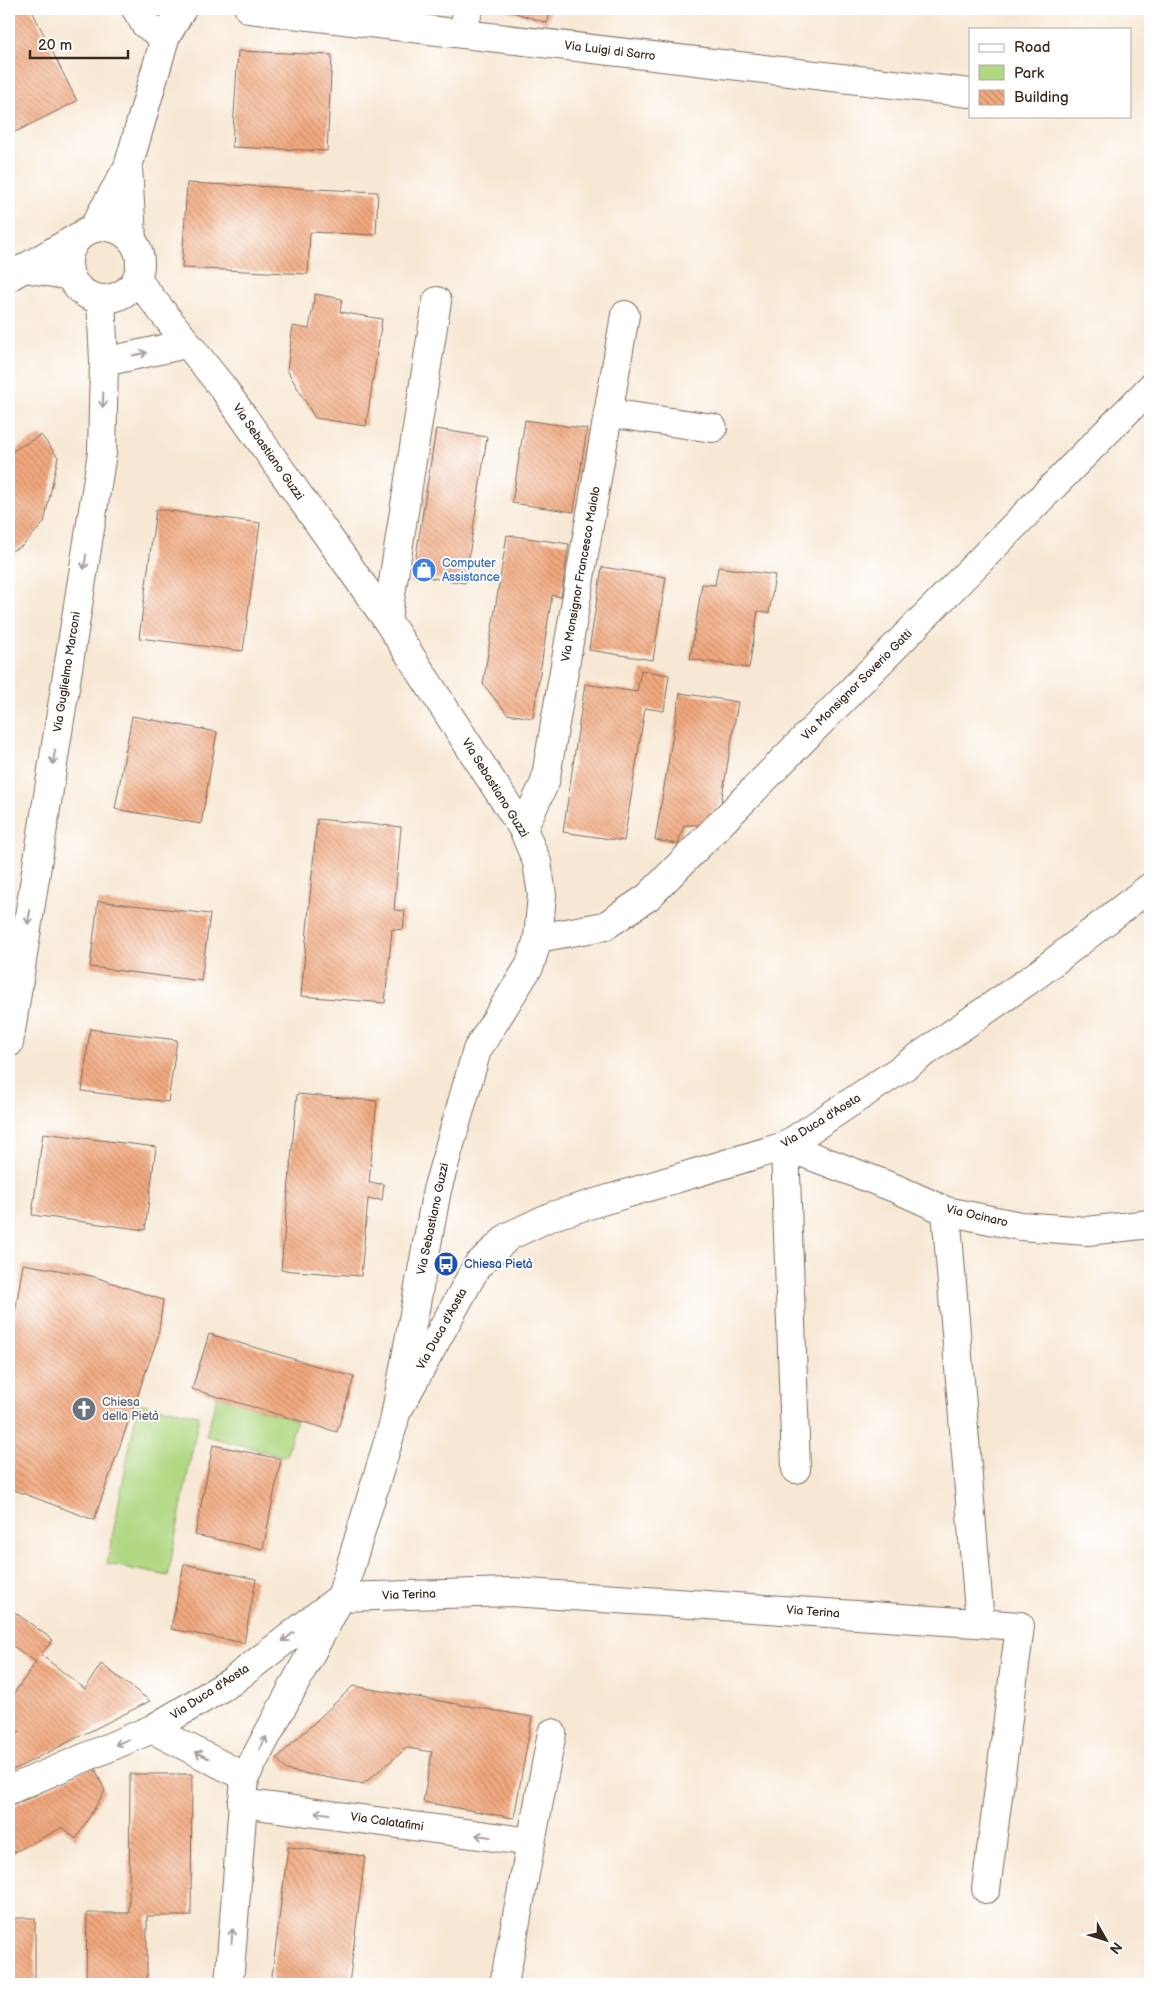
<svg xmlns="http://www.w3.org/2000/svg" width="1159" height="1993" viewBox="0 0 1159 1993" font-family="'Balsamiq Sans',sans-serif">
  <style>
    .green { fill: #b0d882; stroke: #768150 }
    .building { fill: url(#building-back-hatch) }
    .lines { fill: none; stroke-linecap: round; stroke-linejoin: round }
    .minor-casing { stroke: #7d6c5e; stroke-width: 30 }
    .tertiary-casing { stroke: #7d6c5e; stroke-width: 30 }
    .secondary-casing { stroke: #7d6c5e; stroke-width: 30 }
    .minor { stroke: #fff; stroke-width: 28 }
    .tertiary { stroke: #fff; stroke-width: 28 }
    .secondary { stroke: #fff; stroke-width: 28 }
    .oneway { stroke: #a79f9a }
    .labels { text-anchor: middle; dominant-baseline: central; stroke-width: 4; stroke-linejoin: round; paint-order: stroke }
    .street-label { font-size: 12px; fill: #3b2a1e; stroke: #fff }
    .shop-label { font-size: 12px; fill: #366cbe; stroke: #fff; text-anchor: start }
    .transit-label { font-size: 12px; fill: #164399; stroke: #fff; text-anchor: start }
    .worship-label { font-size: 12px; fill: #5b616d; stroke: #fff; text-anchor: start }
  </style>
  <defs>
    <pattern id="building-back-hatch" width="6" height="6" patternUnits="userSpaceOnUse" patternTransform="scale(1.25)"><rect width="6" height="6" fill="#f2a97f"/><path d="M-1 5l2 2M0 0l6 6M5-1l2 2" fill="none" stroke="#c58a67"/></pattern>
  </defs>
  <rect width="100%" height="100%" fill="#fff"/>
  <filter id="ink" filterUnits="userSpaceOnUse"><feTurbulence type="fractalNoise" baseFrequency=".02" numOctaves="2"/><feDisplacementMap in="SourceGraphic" scale="10" xChannelSelector="R" yChannelSelector="G"/><feConvolveMatrix kernelMatrix="1 2 1 2 8 2 1 2 1" color-interpolation-filters="sRGB"/></filter>
  <filter id="wash" filterUnits="userSpaceOnUse"><feTurbulence type="fractalNoise" baseFrequency=".0096" numOctaves="4" result="noise"/><feDisplacementMap in="SourceGraphic" scale="20" xChannelSelector="R" yChannelSelector="G"/><feGaussianBlur stdDeviation="1.12" result="paint"/><feColorMatrix in="noise" values="0 0 0 0 0 0 0 0 0 0 0 0 0 0 0 0 0 1.4 0 .05"/><feComposite in="paint" operator="in"/></filter>
  <g filter="url(#wash)">
    <rect width="100%" height="100%" fill="#f7e8d4"/>
    <path class="green" d="M217,1396L296,1420L286,1457L206,1436Z
      M138,1403L199,1415L168,1576L107,1564Z"/>
    <g id="blocks">
      <path class="building" d="M9,9H31L77,101L9,135Z
        M503,9H551L547,23Z
        M238,51L332,55L327,151L232,147Z
        M187,183L378,192L376,235L310,232L308,274L182,268Z
        M315,294L342,299L340,312L382,319L366,426L315,418L287,370L293,326L309,329Z
        M525,420L587,429L574,512L512,503Z
        M436,429L487,437L465,583L413,575Z
        M41,435L58,457L44,523L22,546L9,552V453Z
        M156,509L260,523L243,651L139,638Z
        M507,535L569,544L561,597L552,595L533,718L507,714L483,684Z
        M602,567L666,577L653,660L589,650Z
        M718,567L775,575L769,613L758,611L749,668L690,659L702,584L715,585Z
        M641,670L669,675L664,711L645,708L624,841L563,832L585,684L637,692Z
        M680,693L738,702L721,803L701,825H684L678,844L655,840Z
        M132,716L217,732L201,824L115,809Z
        M317,819L401,827L394,910L405,911L403,930L392,929L385,1003L301,996Z
        M98,901L210,914L201,981L90,967Z
        M90,1029L177,1040L168,1102L82,1091Z
        M297,1094L377,1101L369,1183L384,1184L382,1200L368,1199L361,1276L281,1270Z
        M43,1133L156,1147L145,1230L32,1215Z
        M23,1264L92,1276L163,1300L158,1337L94,1520L9,1488V1350Z
        M209,1334L354,1377L337,1432L192,1389Z
        M213,1445L281,1459L263,1549L195,1535Z
        M184,1564L256,1579L244,1643L171,1629Z
        M9,1608L53,1640L41,1655L85,1689L101,1664L150,1701L9,1772V1737L20,1732L9,1724V1700L36,1662L10,1644L9,1645Z
        M353,1686L532,1717L514,1818L423,1802L432,1752L407,1748L363,1784L286,1770L277,1758Z
        M94,1766L105,1791L76,1839L63,1827L9,1855V1808Z
        M130,1774H192L191,1916H147V1984H86L87,1913H129Z
        M288,1847L365,1856L349,1984H271Z
        M9,1918H35V1984H9Z"/>
    </g>
  </g>
  <g filter="url(#ink)">
    <use href="#blocks" fill-opacity="0" stroke="#7d6c5e" stroke-width="1"/>
    <g class="lines">
      <defs>
        <path id="minor" d="M136,9L145,24L165,38
          M249,9L970,93
          M461,34L469,9
          M104,362L177,346
          M608,413L713,428
          M387,620L437,301
          M523,829L545,782L625,315
          M538,938L605,926L648,897L1150,388
          M946,1211L980,1623
          M399,1408L477,1266L509,1236L552,1216L785,1146L901,1069L1038,974L1150,887
          M796,1469L785,1146L897,1189L946,1211L1020,1226L1087,1231L1150,1224
          M152,1729L245,1777
          M9,1790L152,1729L231,1682L341,1597L512,1592L1020,1626L986,1889
          M242,1803L531,1842
          M504,1984L552,1733"/>
        <path id="tertiary" d="M26,268L70,276
          M9,277L78,237"/>
        <path id="secondary" d="M128,167L132,239
          M68 263a36 36 0 1 1 72 0a36 36 0 1 1-72 0Z
          M93,228L128,167L165,38L182,9
          M137,280L223,388L387,620L523,829L537,862L542,895L538,938L530,965L477,1050L437,1190L394,1422L341,1597L245,1777L229,1984
          M9,1043L102,453L104,362L101,299"/>
      </defs>
      <use href="#minor" class="minor-casing"/>
      <use href="#tertiary" class="tertiary-casing"/>
      <use href="#secondary" class="secondary-casing"/>
      <use href="#minor" class="minor"/>
      <use href="#tertiary" class="tertiary"/>
      <use href="#secondary" class="secondary"/>
    </g>
    <defs><path id="oneway-shaft" d="M-6 0H5M1.5-3L5.5 0L1.5 3" fill="none" stroke-width="1.6" stroke-linecap="round" stroke-linejoin="round" transform="scale(1.25)"/></defs>
    <g class="oneway">
      <use href="#oneway-shaft" transform="translate(140 354) rotate(-12)"/>
      <use href="#oneway-shaft" transform="translate(103 400) rotate(92)"/>
      <use href="#oneway-shaft" transform="translate(85 562) rotate(99)"/>
      <use href="#oneway-shaft" transform="translate(54 757) rotate(99)"/>
      <use href="#oneway-shaft" transform="translate(29 917) rotate(99)"/>
      <use href="#oneway-shaft" transform="translate(288 1637) rotate(142)"/>
      <use href="#oneway-shaft" transform="translate(122 1742) rotate(157)"/>
      <use href="#oneway-shaft" transform="translate(263 1743) rotate(-62)"/>
      <use href="#oneway-shaft" transform="translate(202 1755) rotate(-153)"/>
      <use href="#oneway-shaft" transform="translate(322 1813) rotate(-172)"/>
      <use href="#oneway-shaft" transform="translate(483 1836) rotate(-172)"/>
      <use href="#oneway-shaft" transform="translate(232 1936) rotate(-86)"/>
    </g>
  </g>
  <defs>
    <symbol id="shop-disc" viewBox="-11 -11 22 22"><circle r="9.5" fill="#3f7fe0" stroke="#fff"/><path d="M-5-2.5h2.3a2.7 3.5 0 0 1 5.4 0H5L5.5 6h-11ZM-1.5-2.5h3a1.5 2.3 0 0 0-3 0Z" fill="#fff"/></symbol>
    <symbol id="bus-disc" viewBox="-11 -11 22 22"><circle r="9.5" fill="#1a4fb4" stroke="#fff"/><path d="M-5-6H5V4H4V6H2V4H-2V6H-4V4H-5ZM-3.5-4V0h7V-4ZM-3.5 1.2v1.5H-2V1.2ZM2 1.2v1.5H3.5V1.2Z" fill="#fff"/></symbol>
    <symbol id="church-disc" viewBox="-11 -11 22 22"><circle r="9.5" fill="#6b7280" stroke="#fff"/><path d="M-1.2-6h2.4v3.5h3.3v2.4h-3.3V6h-2.4V-.1h-3.3v-2.4h3.3Z" fill="#fff"/></symbol>
  </defs>
  <g fill-rule="evenodd">
    <use href="#shop-disc" x="410" y="556" width="28" height="28"/>
    <use href="#bus-disc" x="432" y="1250" width="28" height="28"/>
    <use href="#church-disc" x="70" y="1395" width="28" height="28"/>
  </g>
  <g class="labels">
    <g class="street-label">
      <text transform="translate(610 51) rotate(7)">Via Luigi di Sarro</text>
      <text transform="translate(268 452) rotate(55)">Via Sebastiano Guzzi</text>
      <text transform="translate(581 574) rotate(-80)">Via Monsignor Francesco Maiolo</text>
      <text transform="translate(67 672) rotate(-81)">Via Guglielmo Marconi</text>
      <text transform="translate(857 685) rotate(-45)">Via Monsignor Saverio Gatti</text>
      <text transform="translate(495 788) rotate(58)">Via Sebastiano Guzzi</text>
      <text transform="translate(821 1121) rotate(-32)">Via Duca d'Aosta</text>
      <text transform="translate(977 1216) rotate(13)">Via Ocinaro</text>
      <text transform="translate(433 1219) rotate(-78)">Via Sebastiano Guzzi</text>
      <text transform="translate(442 1329) rotate(-61)">Via Duca d'Aosta</text>
      <text transform="translate(409 1595) rotate(-2)">Via Terina</text>
      <text transform="translate(813 1612) rotate(4)">Via Terina</text>
      <text transform="translate(210 1692) rotate(-33)">Via Duca d'Aosta</text>
      <text transform="translate(387 1822) rotate(8)">Via Calatafimi</text>
    </g>
    <g class="shop-label">
      <text x="442" y="563">Computer<tspan x="442" dy="14">Assistance</tspan></text>
    </g>
    <g class="transit-label">
      <text x="464" y="1264">Chiesa Pietà</text>
    </g>
    <g class="worship-label">
      <text x="102" y="1402">Chiesa<tspan x="102" dy="14">della Pietà</tspan></text>
    </g>
  </g>
  <rect width="1159" height="1993" fill="none" stroke="#fff" stroke-width="30"/>
  <rect x="969" y="28" width="162" height="90" fill="#ffffff" stroke="#b1aaa5"/>
  <rect x="979" y="44" width="25" height="8" fill="#ffffff" stroke="#b1aaa5"/>
  <text x="1014" y="52" font-size="15" fill="#3b2a1e">Road</text>
  <rect x="979" y="65" width="25" height="15" fill="#b0d882" stroke="#b1aaa5"/>
  <text x="1014" y="78" font-size="15" fill="#3b2a1e">Park</text>
  <rect x="979" y="90" width="25" height="15" fill="url(#building-back-hatch)" stroke="#b1aaa5"/>
  <text x="1014" y="102" font-size="15" fill="#3b2a1e">Building</text>
  <g transform="translate(1106 1940) rotate(129)" stroke="#ffffff" stroke-width="4" paint-order="stroke">
  <path d="M0-4L9 19L0 12L-9 19Z" fill="#3b2a1e"/>
  <text y="-8" font-size="14" font-weight="bold" text-anchor="middle" fill="#3b2a1e">N</text>
  </g>
  <path d="M30 50v8h98v-8" fill="none" stroke="#3b2a1e" stroke-width="2.5"/>
  <text x="38" y="50" font-size="15" fill="#3b2a1e" stroke="#ffffff" stroke-width="4" paint-order="stroke">20 m</text>
</svg>
